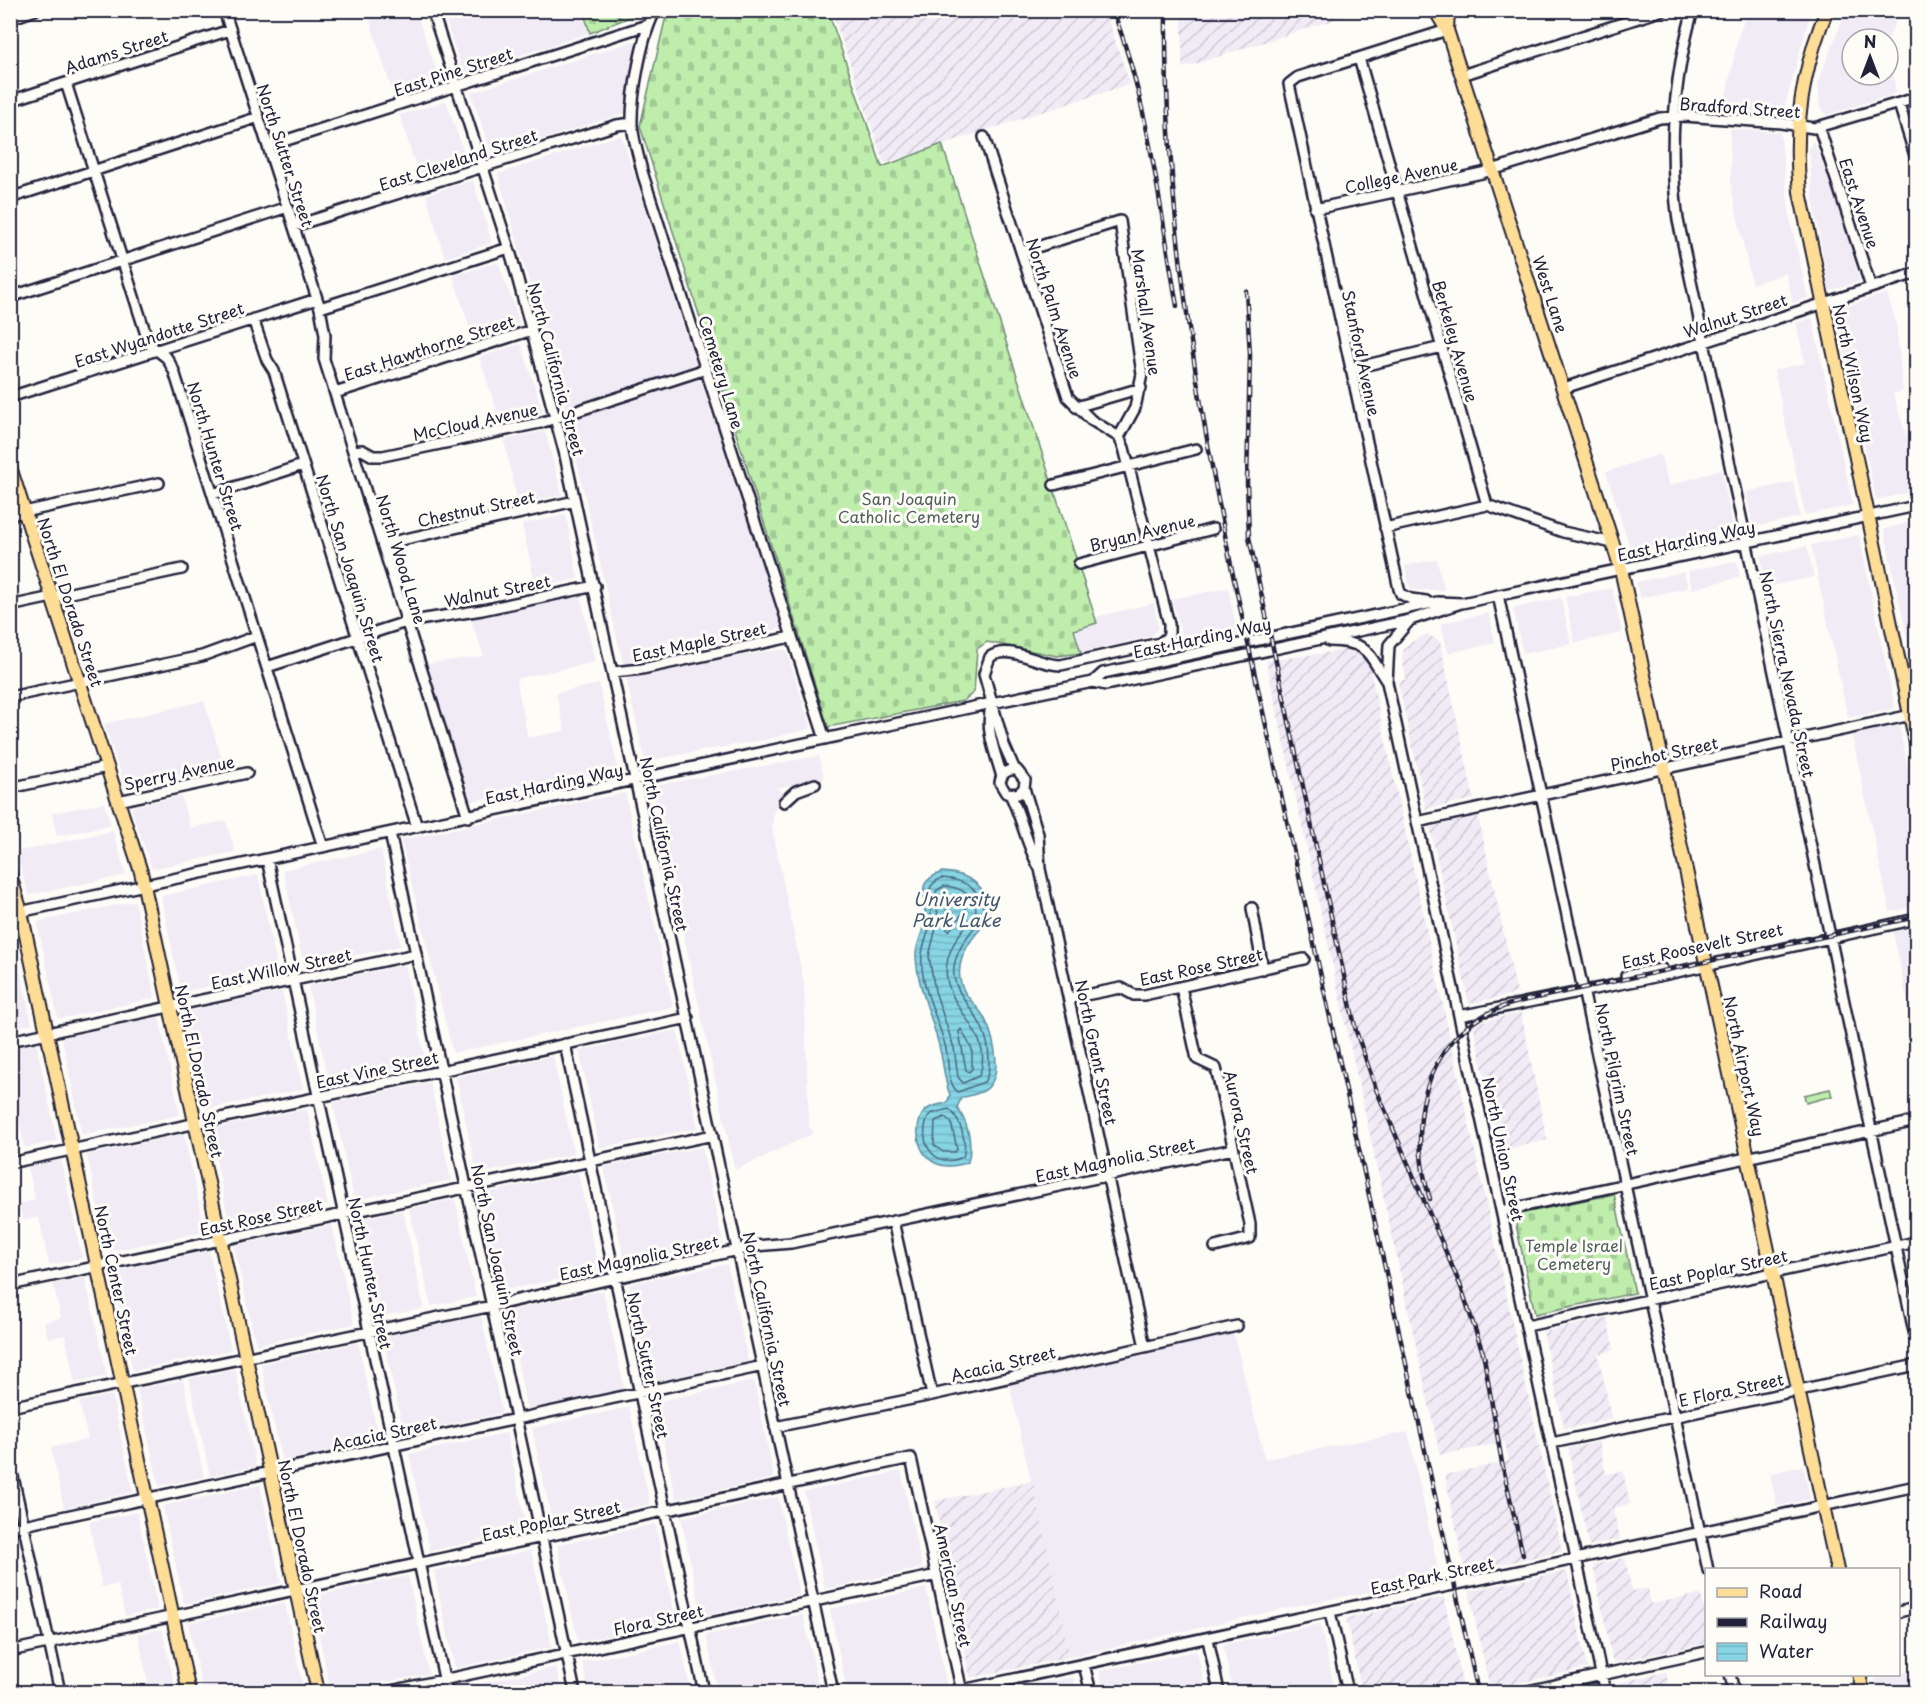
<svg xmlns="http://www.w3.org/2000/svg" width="1927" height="1703" viewBox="0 0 1927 1703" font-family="'Playpen Sans',sans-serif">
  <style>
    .built { fill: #f1ebf6 }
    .industrial { fill: url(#industrial-furrows) }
    .green { fill: #beedac; stroke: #708874; stroke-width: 1.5 }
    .cemetery { fill: url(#cemetery-stones); stroke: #708874; stroke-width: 1.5 }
    .water { fill: url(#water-rules); stroke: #5e8da0; stroke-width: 1.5 }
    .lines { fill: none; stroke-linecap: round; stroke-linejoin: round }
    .shore { stroke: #4a697f; stroke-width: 1.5 }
    .minor-casing { stroke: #22223b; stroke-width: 14 }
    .major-casing { stroke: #22223b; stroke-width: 16 }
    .minor { stroke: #fdfcf7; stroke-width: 9 }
    .major { stroke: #fedd96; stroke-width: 12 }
    .rail-casing { stroke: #22223b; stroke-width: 4.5 }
    .rail { stroke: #fdfcf7; stroke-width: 2; stroke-dasharray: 7; stroke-linecap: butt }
    .labels { text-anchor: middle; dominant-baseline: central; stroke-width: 6; stroke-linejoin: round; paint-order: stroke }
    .street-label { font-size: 16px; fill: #22223b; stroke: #fdfcf7 }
    .park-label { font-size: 16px; fill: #515f5d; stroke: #fdfcf7 }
    .water-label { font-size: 18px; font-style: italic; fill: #40576e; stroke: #fdfcf7 }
  </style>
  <defs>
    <pattern id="industrial-furrows" width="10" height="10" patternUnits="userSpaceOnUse" patternTransform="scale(1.5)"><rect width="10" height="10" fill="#f1ebf6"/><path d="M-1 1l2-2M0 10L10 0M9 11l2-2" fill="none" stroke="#cec9d4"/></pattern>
    <pattern id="cemetery-stones" width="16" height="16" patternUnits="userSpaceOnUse" patternTransform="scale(1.5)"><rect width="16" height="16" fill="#beedac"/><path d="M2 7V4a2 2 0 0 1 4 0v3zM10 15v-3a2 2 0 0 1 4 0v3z" fill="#a3cb95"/></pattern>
    <pattern id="water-rules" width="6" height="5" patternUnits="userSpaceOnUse" patternTransform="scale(1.5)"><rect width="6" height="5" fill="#86d4e4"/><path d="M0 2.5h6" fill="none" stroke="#73b6c4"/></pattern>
  </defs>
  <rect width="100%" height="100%" fill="#fdfcf7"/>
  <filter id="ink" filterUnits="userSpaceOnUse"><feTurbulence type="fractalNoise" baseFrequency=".0167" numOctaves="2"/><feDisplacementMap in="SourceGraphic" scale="12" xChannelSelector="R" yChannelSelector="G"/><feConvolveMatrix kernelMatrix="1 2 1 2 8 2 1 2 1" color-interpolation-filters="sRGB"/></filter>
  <g filter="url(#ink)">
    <path class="built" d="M367,11H416L440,82L394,97Z
      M443,11H582L590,33L468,72L462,71Z
      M1747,11H1811L1783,113L1723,109L1738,38Z
      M1846,11H1900L1888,39H1852V75H1888V44L1896,93L1827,115L1820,108L1818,82Z
      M634,41L638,46L625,113L492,155L471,93Z
      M446,101L467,161L419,177L400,115Z
      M1730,129L1780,132L1790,219L1808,298L1793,303L1786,273L1752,284L1731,187Z
      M621,135L782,628L702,649V662L786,649L811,728L769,739L645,761L564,404L498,174Z
      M1813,141L1835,195L1860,281L1830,291L1813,199L1809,148Z
      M473,180L492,243L445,258L426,195Z
      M498,262L520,323L473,338L453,276Z
      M1887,293L1896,323L1903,391L1893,394L1916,465V491L1876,500L1835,310Z
      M1812,318L1853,505L1805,515L1774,370L1805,363L1796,323Z
      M521,344L543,412L500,421L479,357Z
      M545,431L562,495L518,504L504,440Z
      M1660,454L1669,486L1721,469L1734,531L1632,554L1606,472Z
      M1793,482L1800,517L1753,527L1746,492Z
      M566,515L578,579L536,588L522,524Z
      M1916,521V680L1884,529Z
      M1859,535L1895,708L1848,718L1811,545Z
      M1807,546L1814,577L1766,587L1760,556Z
      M1437,559L1444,590H1411L1405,566Z
      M1737,561L1740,577L1692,589L1688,571Z
      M1684,572L1688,588L1640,598L1636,582Z
      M1228,588L1238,636L1185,647L1172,599Z
      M1612,588L1622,633L1575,643L1565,597Z
      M581,597L595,662L516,679L528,738L565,731L556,693L599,684L618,769L469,802L452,760L425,664L484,656L470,617Z
      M1561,598L1571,644L1523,654L1513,608Z
      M1154,603L1158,628L1151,636L1081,653L1074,630L1097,623L1096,617Z
      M1489,613L1495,643L1448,653L1441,623Z
      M204,701L224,767L126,788L104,724Z
      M1899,725L1916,807V906L1890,912L1852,735Z
      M819,756L824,778L776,788L784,794L774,810L772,827L804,984L809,1126L814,1133L735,1170L651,786Z
      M625,793L673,1007L453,1053L401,840Z
      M181,796L190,828L226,821L235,852L152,869L131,807Z
      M104,803L111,825L57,836L52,813Z
      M113,831L126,875L29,895L16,852Z
      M381,849L401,946L304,966L283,870Z
      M258,875L278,972L181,992L161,896Z
      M135,901L155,998L58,1019L37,922Z
      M1916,927V1042L1893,932Z
      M11,928L32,1024L11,1028H10Z
      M405,965L426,1063L329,1083L308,986Z
      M282,991L303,1089L206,1109L185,1012Z
      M159,1017L180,1115L82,1135L62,1038Z
      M677,1030L698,1128L600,1148L579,1051Z
      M36,1043L57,1141L25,1148L18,1116L11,1117V1049Z
      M553,1056L574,1154L477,1174L456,1077Z
      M430,1082L451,1180L354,1200L333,1103Z
      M307,1109L328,1206L230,1227L210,1129Z
      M184,1134L205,1232L107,1252L87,1155Z
      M702,1147L723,1244L625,1265L604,1167Z
      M61,1160L82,1258L49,1265L39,1217L23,1220L19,1204L35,1200L28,1167Z
      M578,1173L599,1271L501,1291L481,1194Z
      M455,1199L476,1297L431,1306L409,1209Z
      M403,1210L424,1308L379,1317L358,1220Z
      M332,1225L354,1324L256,1345L234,1246Z
      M209,1251L231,1350L133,1371L111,1272Z
      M727,1264L748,1361L651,1382L629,1284Z
      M85,1277L107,1376L75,1383L65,1335L48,1338L44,1322L61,1318L53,1284Z
      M603,1290L624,1388L527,1409L507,1311Z
      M481,1316L502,1413L404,1434L383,1337Z
      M1233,1332L1265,1459L1408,1432L1440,1578L1291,1607L1070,1657L1009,1382Z
      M358,1343L379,1440L282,1461L261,1364Z
      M235,1369L256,1466L210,1476L189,1379Z
      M183,1380L204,1477L159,1486L137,1389Z
      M754,1381L774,1478L676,1499L655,1402Z
      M112,1395L133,1492L64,1508L51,1448L88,1439L79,1402Z
      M629,1407L650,1504L553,1525L532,1428Z
      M506,1433L527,1530L430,1551L409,1454Z
      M1803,1466L1810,1499L1777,1506L1770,1473Z
      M901,1471L922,1568L825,1589L804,1492Z
      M260,1485L281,1583L184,1604L163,1506Z
      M778,1497L799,1595L702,1616L681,1518Z
      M137,1512L158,1609L125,1616L118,1584L102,1587L89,1522Z
      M655,1524L676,1621L578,1642L557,1545Z
      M531,1550L552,1647L455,1668L434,1571Z
      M408,1576L429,1674L331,1692L311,1597Z
      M926,1588L947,1686L916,1692H847L830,1609Z
      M285,1603L304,1692H203L188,1623Z
      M803,1614L820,1692H718L706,1635Z
      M1320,1624L1335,1692H1233L1223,1645Z
      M162,1629L176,1692H125L124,1688L148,1682L138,1634Z
      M680,1641L691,1692H589L582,1662Z
      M1197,1651L1206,1692H1104L1099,1671Z
      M556,1667L562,1692H460L459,1688Z
      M1916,1670V1692H1878L1875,1679Z
      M1073,1677L1077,1692H996Z"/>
    <path class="industrial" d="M832,11H1105L1130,84L884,163Z
      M1182,11V10L1362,11L1182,68Z
      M1427,634L1440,642L1474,799L1426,809L1398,682L1406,679L1402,657L1405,646Z
      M1348,650L1363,656L1369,665L1562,1551L1465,1572L1445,1475L1509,1461L1505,1442L1440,1455L1266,661Z
      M1478,816L1517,993L1469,1004L1430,827Z
      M1521,1013L1547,1140L1500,1151L1473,1023Z
      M1607,1318L1614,1350L1598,1354L1612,1419L1564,1429L1543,1332Z
      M1599,1442L1606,1474L1623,1471L1630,1504L1613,1508L1620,1539L1589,1546L1568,1448Z
      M1033,1481L1070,1657L970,1678L935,1501Z
      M1625,1558L1632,1591L1648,1588L1651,1604L1701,1594L1706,1619V1643L1613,1663L1593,1565Z
      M1567,1571L1587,1668L1490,1689L1469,1591Z
      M1444,1597L1464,1692H1362L1346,1618Z
      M1666,1672L1670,1692H1619L1617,1683Z"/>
    <path class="green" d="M1830,1089L1832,1096L1806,1103L1804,1095Z"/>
    <path class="cemetery" d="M583,10H645V11L590,33Z
      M685,10L828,11L882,167L942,144L1097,623L1074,630L1081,653L1057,656L987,642L977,649L974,692L963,701L828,727L640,126L666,16Z
      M1614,1194L1635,1293L1535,1314L1514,1215Z"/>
    <path class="water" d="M942,872C972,874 989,887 990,918C975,934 956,955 960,979C962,994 974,1002 982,1014C992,1030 1003,1069 990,1085C984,1094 970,1095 961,1098L957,1108C968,1122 973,1144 968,1162C916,1182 907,1120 929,1108C934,1105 941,1104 947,1103L950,1095C944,1080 944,1066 940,1050C933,1018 918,990 916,957C915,944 925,930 925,917C925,894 915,882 942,872Z"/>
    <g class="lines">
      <path class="shore" d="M942,878C965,879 984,891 984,916C913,994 989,994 989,1060C989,1069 989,1075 984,1082L958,1092C947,1084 949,1062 946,1049C939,1018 919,986 922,954C923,942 931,930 931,918C931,901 922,886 942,878Z
        M944,886C960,887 977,895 976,914C897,997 1003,1016 979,1076L963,1083L958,1077L954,1048L935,991L929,956L938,920L936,891Z
        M947,895L960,899L966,909L949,931L946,928Z
        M961,1029L972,1049V1069L969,1072L966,1070L959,1032Z
        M949,1109C960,1118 968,1143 963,1157C933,1171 915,1139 930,1114Z
        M945,1117L951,1122L957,1149L955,1152H943L934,1145L935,1121Z"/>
      <defs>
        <path id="minor" d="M224,10L320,308L325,335L324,359L468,817
          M432,10L512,258L564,451L833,1692
          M656,10C642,33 631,97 632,125C634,142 639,158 643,175L825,739
          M1674,10L1692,14
          M1693,10C1673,80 1668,148 1678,220L1916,1341
          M10,19L35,10
          M1359,58L1487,505
          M1462,75L1663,10
          M66,83L149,344L167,358L174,371L323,847
          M10,101L230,30
          M1899,104L1916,159
          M1819,127L1871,287
          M984,137L1068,397L1091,420L1119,437L1124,448L1169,624V636L1160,643L1061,665C1039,666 1010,643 990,657L984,674L1004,745L1015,770
          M268,146L647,25
          M10,198L259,117
          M1315,209L1482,173L1660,118L1684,116L1781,123L1814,128L1916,98
          M294,226L617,125L632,123
          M1021,252L1120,221L1142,374L1135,408L1119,437
          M10,297L288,207
          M320,308L509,248
          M253,319L267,360L274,371L417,827
          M1350,369L1442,347
          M1564,388L1916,273
          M335,393L532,330
          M10,397L317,299
          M1076,407L1141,388
          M354,451L362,450L373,456H383L540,423L706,369
          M1054,485L1196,449
          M213,494L303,465
          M1487,505L1563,532L1613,543
          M10,515L159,483
          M1385,528L1487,505
          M383,544L575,501
          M1079,564L1213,529
          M1498,595L1708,1570
          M1426,601L1411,599L1401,594L1399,589L1289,84L1298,77L1447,30
          M10,606L182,569
          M1410,620L1389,645L1387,682L1605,1692
          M1329,641C1369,642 1367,652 1387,682
          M267,667L406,622L482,610L595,586
          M613,672L642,669L791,637
          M1093,682L1103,673L1437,602L1462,603L1916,506
          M10,697L202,656L257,636
          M992,703C984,729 995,751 1002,777
          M10,788L107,767
          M1024,788L1018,794L1006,793L1000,783C1001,773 1008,769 1017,770L1025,780L1024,788L1038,834L1040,869L1145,1347
          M1010,794C1022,818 1026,844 1039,867
          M118,801L247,773
          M784,802L796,791L815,784
          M1417,822L1916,714
          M390,833L575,1692
          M267,859L447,1692
          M1252,908L1263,969
          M10,914L992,703L1093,682L1106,685L1410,620L1461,603
          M1626,976L1662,969
          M1181,987L1197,1059L1216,1068L1250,1224V1238L1215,1247
          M1070,998L1121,988L1134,995H1144L1304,959
          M1459,1016L1645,979L1916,919
          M10,1041L416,954
          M565,1044L704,1692
          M10,1163L688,1018
          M1502,1211L1916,1121
          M893,1221L932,1395
          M10,1285L713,1135
          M1527,1326L1916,1242
          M10,1407L492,1306L755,1246L791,1243L1233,1149
          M775,1427L932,1395L1237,1326
          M1552,1443L1916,1365
          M10,1463L60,1692
          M10,1528L763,1366
          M1330,1612L1348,1692
          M1898,1612L1916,1608
          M1208,1639L1219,1692
          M10,1651L911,1458L962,1692
          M1084,1665L1091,1692
          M1730,1674L1734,1692
          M386,1692L937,1575
          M953,1692L1916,1486
          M1523,1692L1706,1652"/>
        <path id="major" d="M1435,10L1447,30
          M1448,10L1447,30L1621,569L1837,1570
          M1827,10C1802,69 1793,129 1800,192L1916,743
          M10,467L141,872L318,1692
          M10,875L21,912L189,1692
          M1859,1674L1863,1692"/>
      </defs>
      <use href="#minor" class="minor-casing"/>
      <use href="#major" class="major-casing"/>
      <use href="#minor" class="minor"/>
      <use href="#major" class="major"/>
      <defs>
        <path id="rail" d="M1113,10C1150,109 1159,204 1177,306
          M1166,10C1164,202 1195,389 1233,575L1478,1692
          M1246,291L1250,354L1247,483L1249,537L1356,1031L1376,1089L1461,1287L1485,1359
          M1430,1199C1404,1116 1427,1023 1522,1001L1916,917
          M1483,1352L1502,1463L1523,1555"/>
      </defs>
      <use href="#rail" class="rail-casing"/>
      <use href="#rail" class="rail"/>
    </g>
  </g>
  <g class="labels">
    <g class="street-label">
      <text transform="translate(116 51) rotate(-18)">Adams Street</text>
      <text transform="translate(453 71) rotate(-18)">East Pine Street</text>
      <text transform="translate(1740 107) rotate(4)">Bradford Street</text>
      <text transform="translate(286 155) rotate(72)">North Sutter Street</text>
      <text transform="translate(458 159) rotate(-18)">East Cleveland Street</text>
      <text transform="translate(1401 175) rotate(-12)">College Avenue</text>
      <text transform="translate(1860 203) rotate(72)">East Avenue</text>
      <text transform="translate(1551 294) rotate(72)">West Lane</text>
      <text transform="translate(1055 308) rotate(72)">North Palm Avenue</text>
      <text transform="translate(1147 312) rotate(82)">Marshall Avenue</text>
      <text transform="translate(1735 315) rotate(-18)">Walnut Street</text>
      <text transform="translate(159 334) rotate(-18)">East Wyandotte Street</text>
      <text transform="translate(1456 341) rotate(74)">Berkeley Avenue</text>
      <text transform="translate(429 347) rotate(-18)">East Hawthorne Street</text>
      <text transform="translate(1362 353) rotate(78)">Stanford Avenue</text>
      <text transform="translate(557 369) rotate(75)">North California Street</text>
      <text transform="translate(722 372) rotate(73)">Cemetery Lane</text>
      <text transform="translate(1854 373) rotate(78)">North Wilson Way</text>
      <text transform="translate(475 421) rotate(-12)">McCloud Avenue</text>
      <text transform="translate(216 456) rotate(73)">North Hunter Street</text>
      <text transform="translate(476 508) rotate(-12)">Chestnut Street</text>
      <text transform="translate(1142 532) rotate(-14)">Bryan Avenue</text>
      <text transform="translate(1686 540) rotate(-12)">East Harding Way</text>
      <text transform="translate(402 559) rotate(73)">North Wood Lane</text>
      <text transform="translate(351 568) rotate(73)">North San Joaquin Street</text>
      <text transform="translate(497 590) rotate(-11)">Walnut Street</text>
      <text transform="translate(71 602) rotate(72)">North El Dorado Street</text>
      <text transform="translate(1202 637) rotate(-12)">East Harding Way</text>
      <text transform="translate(699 641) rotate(-12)">East Maple Street</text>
      <text transform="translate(1788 674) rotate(78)">North Sierra Nevada Street</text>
      <text transform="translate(1664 753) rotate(-12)">Pinchot Street</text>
      <text transform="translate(179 772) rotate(-12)">Sperry Avenue</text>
      <text transform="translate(554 783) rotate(-12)">East Harding Way</text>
      <text transform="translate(665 844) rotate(78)">North California Street</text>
      <text transform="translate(1702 945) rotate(-12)">East Roosevelt Street</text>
      <text transform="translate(1201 966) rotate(-12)">East Rose Street</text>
      <text transform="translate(281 968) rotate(-12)">East Willow Street</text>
      <text transform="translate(1097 1052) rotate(78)">North Grant Street</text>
      <text transform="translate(1745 1066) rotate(78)">North Airport Way</text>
      <text transform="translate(377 1069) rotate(-12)">East Vine Street</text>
      <text transform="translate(200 1071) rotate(78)">North El Dorado Street</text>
      <text transform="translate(1618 1079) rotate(78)">North Pilgrim Street</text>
      <text transform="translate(1242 1122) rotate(77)">Aurora Street</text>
      <text transform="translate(1504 1149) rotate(78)">North Union Street</text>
      <text transform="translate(1115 1159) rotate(-12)">East Magnolia Street</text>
      <text transform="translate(261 1216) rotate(-12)">East Rose Street</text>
      <text transform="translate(639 1257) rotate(-12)">East Magnolia Street</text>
      <text transform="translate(498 1260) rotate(78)">North San Joaquin Street</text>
      <text transform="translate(1718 1269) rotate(-12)">East Poplar Street</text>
      <text transform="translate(371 1273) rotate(78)">North Hunter Street</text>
      <text transform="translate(117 1280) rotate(78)">North Center Street</text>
      <text transform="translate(768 1319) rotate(78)">North California Street</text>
      <text transform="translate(1003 1363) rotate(-13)">Acacia Street</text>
      <text transform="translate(649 1365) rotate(78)">North Sutter Street</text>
      <text transform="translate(1731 1389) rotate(-12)">E Flora Street</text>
      <text transform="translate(384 1433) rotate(-12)">Acacia Street</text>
      <text transform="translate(551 1520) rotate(-12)">East Poplar Street</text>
      <text transform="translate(303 1546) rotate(78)">North El Dorado Street</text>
      <text transform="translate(1432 1575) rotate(-12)">East Park Street</text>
      <text transform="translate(954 1585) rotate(78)">American Street</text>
      <text transform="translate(658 1619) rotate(-12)">Flora Street</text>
    </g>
    <g class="park-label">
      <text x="909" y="498">San Joaquin<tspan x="909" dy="18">Catholic Cemetery</tspan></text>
      <text x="1574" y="1245">Temple Israel<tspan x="1574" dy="18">Cemetery</tspan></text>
    </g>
    <g class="water-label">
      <text x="956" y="898">University<tspan x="956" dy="21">Park Lake</tspan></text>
    </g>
  </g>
  <rect width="1927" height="1703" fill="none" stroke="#fdfcf7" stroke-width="36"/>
  <rect x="18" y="18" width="1891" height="1667" fill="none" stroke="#22223b" stroke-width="2" filter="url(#ink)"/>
  <rect x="1705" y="1568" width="195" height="108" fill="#fdfcf7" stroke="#a5a5ac" stroke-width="1.5"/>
  <rect x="1717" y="1588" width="30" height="9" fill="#fedd96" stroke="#a5a5ac" stroke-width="1.5"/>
  <text x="1759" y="1598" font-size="18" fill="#22223b">Road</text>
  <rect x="1717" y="1618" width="30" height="9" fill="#22223b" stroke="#a5a5ac" stroke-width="1.5"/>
  <text x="1759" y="1628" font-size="18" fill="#22223b">Railway</text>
  <rect x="1717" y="1643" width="30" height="18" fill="url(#water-rules)" stroke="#a5a5ac" stroke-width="1.5"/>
  <text x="1759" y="1658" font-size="18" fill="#22223b">Water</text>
  <g transform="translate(1870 57)"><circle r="28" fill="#fdfcf7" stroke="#a5a5ac" stroke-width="1.5"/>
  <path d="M0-4.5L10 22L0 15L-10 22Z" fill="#22223b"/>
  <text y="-9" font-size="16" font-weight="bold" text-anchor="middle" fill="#22223b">N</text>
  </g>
</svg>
